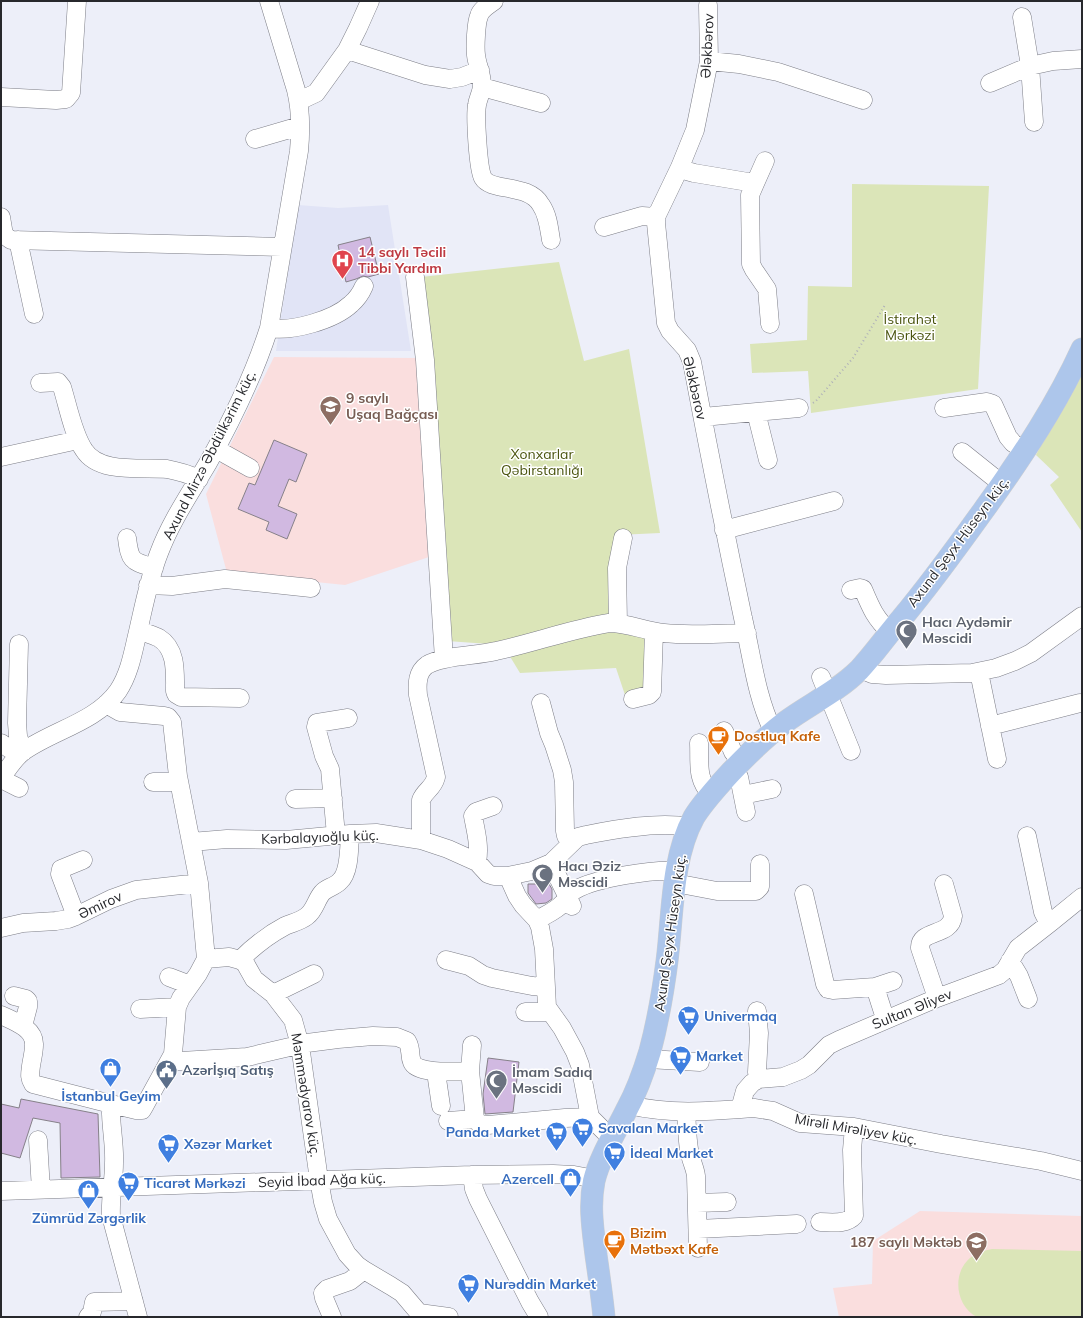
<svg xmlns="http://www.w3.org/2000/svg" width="1083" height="1318" viewBox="0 0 1083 1318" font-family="Mulish,sans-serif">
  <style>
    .built { fill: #e1e4f6 }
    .education { fill: #fadede }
    .green { fill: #dbe5b8 }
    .building { fill: #d1b9e1; stroke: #868189 }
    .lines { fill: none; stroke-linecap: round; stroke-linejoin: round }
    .minor-casing { stroke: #7d7e87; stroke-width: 19 }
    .major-casing { stroke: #cfd0d1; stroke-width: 23 }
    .path { stroke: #aeb0b8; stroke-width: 2; stroke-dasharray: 1 3; stroke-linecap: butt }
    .minor { stroke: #fff; stroke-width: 18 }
    .major { stroke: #adc6eb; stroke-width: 22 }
    .labels { text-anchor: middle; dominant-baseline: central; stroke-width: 3; stroke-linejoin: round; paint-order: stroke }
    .street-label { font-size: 14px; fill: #27282c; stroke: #fff }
    .health-label { font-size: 14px; font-weight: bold; fill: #be3a42; stroke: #fff; text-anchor: start }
    .park-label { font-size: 14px; fill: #4a540e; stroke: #fff }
    .education-label { font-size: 14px; font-weight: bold; fill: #785e54; stroke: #fff; text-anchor: start }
    .worship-label { font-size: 14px; font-weight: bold; fill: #5b616d; stroke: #fff; text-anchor: start }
    .food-label { font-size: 14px; font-weight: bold; fill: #c56008; stroke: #fff; text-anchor: start }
    .shop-label { font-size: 14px; font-weight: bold; fill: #366cbe; stroke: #fff; text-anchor: start }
    .service-label { font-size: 14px; font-weight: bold; fill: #4e5e75; stroke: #fff; text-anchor: start }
  </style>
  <rect width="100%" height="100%" fill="#edeff9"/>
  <path class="built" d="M298,205L338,208L388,205L411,351H276Z"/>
  <path class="education" d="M274,357L419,358L429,557L345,585L227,573L206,494Z
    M920,1211L1082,1216V1317H839L833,1288L872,1284L873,1241Z"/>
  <path class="green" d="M852,184L989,186L978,389L811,413L808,371L752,373L750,344L807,340L808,286L852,287Z
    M559,262L584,361L629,349L660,533L618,535L614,626L651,638L649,691L625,695L616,668L520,673L503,645L447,641L421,277Z
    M1082,364V532L1050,485L1059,477L1036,455Z
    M992,1249L1082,1251V1317H977C957,1307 952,1277 967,1261C974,1253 983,1251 992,1249Z"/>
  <path class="building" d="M370,237L379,274L368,277L363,276L356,279L346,282L338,245Z
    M274,440L307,454L296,482L289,479L278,506L297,514L287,539L266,530L269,522L238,509L249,483L255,485Z
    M528,884H549L552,889V899L546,903L536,904L528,893Z
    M488,1058L519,1062L513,1112L485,1114L483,1094Z
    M21,1099L98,1114L100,1177L61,1178L60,1123L33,1118L20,1158L1,1153V1104L19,1108Z"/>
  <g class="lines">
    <defs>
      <path id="minor" d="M494,1C489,5 481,9 479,16C476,23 475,47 476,55C477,65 482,74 482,85C482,92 478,98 477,105C475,116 478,169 483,178C491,192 529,183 541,205C548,215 549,228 551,240
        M708,5L709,61L695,130L680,167L656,217V223L666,323L670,331L687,350L692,362C708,447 725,533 743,618C752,656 756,696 773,731
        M1022,17L1030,66L1034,122
        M347,50L425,75L450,79L462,77L480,70
        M709,61L739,64L778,72L863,100
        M990,83L1030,66L1053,61L1082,59
        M482,87L541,103
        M1,97L56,100L66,99L71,93L77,1
        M299,101L316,93L347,50L358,28L370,1
        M255,139L300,126
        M765,161L750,195L751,264L754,270L767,289L770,324
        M680,167L687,171L694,173L754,183
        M1,217L4,235L11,240L282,247
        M604,227L642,216L656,217
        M18,240L34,314
        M415,277L425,360L444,659
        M269,328C292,332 334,320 351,304C357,299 361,293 364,286
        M40,383L58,382L62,387C68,406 73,434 84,450C99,474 141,467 167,469C178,471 188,474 199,479
        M944,408L987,402L993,404L1008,437L1013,443L1025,450
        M756,412L768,460
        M703,417L799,408
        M216,449L250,468
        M962,452L1002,484
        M1,457L78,440
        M724,530L834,501
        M127,538C130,562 132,561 154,568
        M148,585L172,586L225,579L311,588
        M851,590L860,588L863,589C871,608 875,618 890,632
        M618,623L617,568L623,538
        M139,630C145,633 153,635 159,638C177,649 175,673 175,691L176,694L181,697L240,698
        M19,644L17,723L18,736L23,752
        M860,669L872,674L886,675L972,673L996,668L1015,661L1031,653L1082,616
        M979,672L997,759
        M821,677L851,751
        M633,699L649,695L652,692L654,632
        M541,703L549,733L554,745L562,770L564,782L565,831L566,836L571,842
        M106,704L120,712L164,716L168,717L172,722L178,776L199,883L206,959L198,974L181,998L177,1007L173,1054L145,1105L142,1110H136L111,1104C110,1124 115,1143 114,1163C114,1181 110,1198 111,1216L138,1317
        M990,726L1080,703
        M724,731L733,752L741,762
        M1,743L19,755
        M699,743C700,763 696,779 711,794
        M733,770L739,777L746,812
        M1,778C8,769 15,757 24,751C54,730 96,722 118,691C128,676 132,658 136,640C143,611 148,581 159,553C171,521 191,492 208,463C232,420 254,375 269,328L299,151C301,130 301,110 296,90L269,1
        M1,779L19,788
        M153,782H179
        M743,795L772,789
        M295,799L333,798
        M336,835L330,769L324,756L316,727L317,723L348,718
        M1027,836L1043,912L1046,918L1050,923
        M421,840V800C425,790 433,789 436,777L418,695C417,684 417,672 427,665C443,655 477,656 496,651C534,643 571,629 609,623C628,623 645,631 664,633C690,636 720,633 747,633
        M191,842L227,839L286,840L350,834L376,833L421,840L448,849L477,862L488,874L494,876H508L532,871L551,863L578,837L586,835C616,829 660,821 689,827
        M477,862C480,846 476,832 473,816L476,812L493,806
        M551,863L572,906
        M508,876L517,896L523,905L537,920L540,927L544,949L547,1007L562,1028L575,1052L580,1065L590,1117L612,1139
        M675,883L717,891H756L760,887V864
        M804,894L825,984L828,989L833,990L875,987L883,1012L887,1019
        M76,916L60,874L61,869L83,860
        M537,920C545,915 556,911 563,903C567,899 569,893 575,890C596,878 653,869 677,871
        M1,928L23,923L56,921L68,919L76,916L111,899L136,890L199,883
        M206,959L229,957L240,960L245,963L254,979L273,994L293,1020L300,1045L319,1180L323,1202L328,1219L347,1254L357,1265L364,1270L391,1286L402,1293L419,1313L421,1317
        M240,960C254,946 268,935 285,926C292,923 301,921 307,916C315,910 316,900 322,893C327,887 335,887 340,881C350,872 349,847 350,834
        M446,960L469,966L483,975L492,978L532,986L545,987
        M1010,961L1019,976L1028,999
        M169,977L190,985
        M875,987L893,981
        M273,994L314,974
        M14,996L26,999L28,1001V1007L23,1026
        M937,998L920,948C919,929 951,937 953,916L944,884
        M140,1009L177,1007
        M757,1011L759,1033L757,1072L759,1079
        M525,1012H549
        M1,1015C13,1021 35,1028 34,1045C34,1052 32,1059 31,1066C30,1074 29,1078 33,1084L111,1104
        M648,1059L700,1062
        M170,1060L181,1061L247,1057L307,1043L338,1039L373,1036L397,1037L407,1041C412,1049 409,1055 412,1062C417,1075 459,1071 470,1071L475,1119
        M470,1071L472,1045
        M436,1072L441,1106
        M629,1105C670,1115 713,1111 754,1108L773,1111L800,1123L854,1127L941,1144L1041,1161L1082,1171
        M740,1109L745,1091L752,1083L759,1079L783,1077L801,1070L809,1065L829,1045L839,1040L937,998L999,975L1005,970L1018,948L1050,923L1082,897
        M686,1112C687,1124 687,1137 689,1149C690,1159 695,1167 696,1176L698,1248
        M475,1119L480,1124L488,1125L565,1118L590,1117
        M448,1121L475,1119
        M38,1140L41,1190
        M472,1175L474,1189L478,1199L530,1302L539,1317
        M1,1191L472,1175L553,1174L574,1175L595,1179
        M697,1203L727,1202
        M820,1222C831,1222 846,1225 854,1216L852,1150L854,1127
        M698,1229L797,1224
        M419,1313L449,1317
        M88,1317L92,1312L94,1302L134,1301
        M332,1317L324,1298L323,1293L327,1289L350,1281L364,1270"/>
      <path id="major" d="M604,1317C602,1296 599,1276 596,1255C593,1230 589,1206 594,1181C600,1156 616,1132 627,1109C637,1091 644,1071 650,1051C658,1021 663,992 667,961C673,915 671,859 694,817C704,801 717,787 730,773C747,755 764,738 784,723C808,705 837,692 859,670C874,654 887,635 902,618C933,581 960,543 988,504C1023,455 1057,404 1082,349"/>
    </defs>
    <use href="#minor" class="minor-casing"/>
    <use href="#major" class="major-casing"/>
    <path class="path" d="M813,403L816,401L853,358L885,305"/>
    <use href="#minor" class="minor"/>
    <use href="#major" class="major"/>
  </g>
  <defs>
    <symbol id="hospital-pin" viewBox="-11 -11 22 30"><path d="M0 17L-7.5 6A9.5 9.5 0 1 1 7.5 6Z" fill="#e0444e" stroke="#fff"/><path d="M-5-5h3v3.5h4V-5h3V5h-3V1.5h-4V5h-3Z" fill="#fff"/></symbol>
    <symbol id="school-pin" viewBox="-11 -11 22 30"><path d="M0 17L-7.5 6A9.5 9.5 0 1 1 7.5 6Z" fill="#8d6e63" stroke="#fff"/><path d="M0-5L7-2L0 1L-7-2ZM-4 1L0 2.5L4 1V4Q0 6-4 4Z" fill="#fff"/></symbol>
    <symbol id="mosque-pin" viewBox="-11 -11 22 30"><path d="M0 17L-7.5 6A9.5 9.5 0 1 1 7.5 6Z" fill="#6b7280" stroke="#fff"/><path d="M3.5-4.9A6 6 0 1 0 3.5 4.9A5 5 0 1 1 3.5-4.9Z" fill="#fff"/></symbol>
    <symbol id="cafe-pin" viewBox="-11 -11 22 30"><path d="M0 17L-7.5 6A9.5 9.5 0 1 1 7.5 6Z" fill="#e8710a" stroke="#fff"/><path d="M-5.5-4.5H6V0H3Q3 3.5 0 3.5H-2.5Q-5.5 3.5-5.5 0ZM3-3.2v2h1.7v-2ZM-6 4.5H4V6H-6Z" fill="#fff"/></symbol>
    <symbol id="supermarket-pin" viewBox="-11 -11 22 30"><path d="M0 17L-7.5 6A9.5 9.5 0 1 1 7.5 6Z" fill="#3f7fe0" stroke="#fff"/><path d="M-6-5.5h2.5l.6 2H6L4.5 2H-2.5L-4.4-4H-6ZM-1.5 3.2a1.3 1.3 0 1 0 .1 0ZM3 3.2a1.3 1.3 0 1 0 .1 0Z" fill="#fff"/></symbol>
    <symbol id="shop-pin" viewBox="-11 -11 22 30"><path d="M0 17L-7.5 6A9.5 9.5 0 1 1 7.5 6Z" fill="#3f7fe0" stroke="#fff"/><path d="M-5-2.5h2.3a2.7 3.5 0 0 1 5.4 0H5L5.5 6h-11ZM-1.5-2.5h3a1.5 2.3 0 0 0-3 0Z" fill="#fff"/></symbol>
    <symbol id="civic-pin" viewBox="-11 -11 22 30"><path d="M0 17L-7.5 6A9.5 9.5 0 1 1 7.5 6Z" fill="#5c6f8a" stroke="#fff"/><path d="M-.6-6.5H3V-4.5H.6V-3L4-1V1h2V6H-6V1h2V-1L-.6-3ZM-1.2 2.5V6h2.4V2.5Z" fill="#fff"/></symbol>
  </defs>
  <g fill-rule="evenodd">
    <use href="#hospital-pin" x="330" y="248" width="25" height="34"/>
    <use href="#school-pin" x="318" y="394" width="25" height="34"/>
    <use href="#mosque-pin" x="894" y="618" width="25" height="34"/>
    <use href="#cafe-pin" x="706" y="724" width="25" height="34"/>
    <use href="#mosque-pin" x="530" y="862" width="25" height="34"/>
    <use href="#supermarket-pin" x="676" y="1004" width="25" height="34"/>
    <use href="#supermarket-pin" x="668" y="1044" width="25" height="34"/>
    <use href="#shop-pin" x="98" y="1056" width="25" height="34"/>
    <use href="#civic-pin" x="154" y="1058" width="25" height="34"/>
    <use href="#mosque-pin" x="484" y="1068" width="25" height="34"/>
    <use href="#supermarket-pin" x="570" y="1116" width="25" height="34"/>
    <use href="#supermarket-pin" x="544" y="1120" width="25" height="34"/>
    <use href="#supermarket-pin" x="156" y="1132" width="25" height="34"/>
    <use href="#supermarket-pin" x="602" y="1140" width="25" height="34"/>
    <use href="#shop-pin" x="558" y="1166" width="25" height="34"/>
    <use href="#supermarket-pin" x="116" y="1170" width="25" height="34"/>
    <use href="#shop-pin" x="76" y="1178" width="25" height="34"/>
    <use href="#cafe-pin" x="602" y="1228" width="25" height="34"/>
    <use href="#school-pin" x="964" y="1230" width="25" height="34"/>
    <use href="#supermarket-pin" x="456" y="1272" width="25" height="34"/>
  </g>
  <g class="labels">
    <g class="street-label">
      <text transform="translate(707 46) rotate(-87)">Ələkbərov</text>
      <text transform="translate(695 388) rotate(77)">Ələkbərov</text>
      <text transform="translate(209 455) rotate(-63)">Axund Mirzə Əbdülkərim küç.</text>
      <text transform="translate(958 542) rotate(-53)">Axund Şeyx Hüseyn küç.</text>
      <text transform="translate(320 837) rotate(-2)">Kərbalayıoğlu küç.</text>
      <text transform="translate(100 905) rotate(-25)">Əmirov</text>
      <text transform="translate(670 933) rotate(-82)">Axund Şeyx Hüseyn küç.</text>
      <text transform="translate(912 1009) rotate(-22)">Sultan Əliyev</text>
      <text transform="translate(306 1095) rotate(81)">Məmmədyarov küç.</text>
      <text transform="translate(856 1129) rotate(10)">Mirəli Mirəliyev küç.</text>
      <text transform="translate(322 1180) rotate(-2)">Seyid İbad Ağa küç.</text>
    </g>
    <g class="health-label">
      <text x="358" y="252">14 saylı Təcili<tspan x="358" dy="16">Tibbi Yardım</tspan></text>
    </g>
    <g class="park-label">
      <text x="910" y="319">İstirahət<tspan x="910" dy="16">Mərkəzi</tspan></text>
      <text x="542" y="454">Xonxarlar<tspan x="542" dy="16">Qəbirstanlığı</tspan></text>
    </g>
    <g class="education-label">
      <text x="346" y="398">9 saylı<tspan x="346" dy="16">Uşaq Bağçası</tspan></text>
      <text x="962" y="1242" text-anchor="end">187 saylı Məktəb</text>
    </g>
    <g class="worship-label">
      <text x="922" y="622">Hacı Aydəmir<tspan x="922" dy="16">Məscidi</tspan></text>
      <text x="558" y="866">Hacı Əziz<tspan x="558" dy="16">Məscidi</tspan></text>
      <text x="512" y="1072">İmam Sadıq<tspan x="512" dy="16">Məscidi</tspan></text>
    </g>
    <g class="food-label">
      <text x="734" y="736">Dostluq Kafe</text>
      <text x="630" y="1233">Bizim<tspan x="630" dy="16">Mətbəxt Kafe</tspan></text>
    </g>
    <g class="shop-label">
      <text x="704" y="1016">Univermaq</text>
      <text x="696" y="1056">Market</text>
      <text x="111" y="1096" text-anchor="middle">İstanbul Geyim</text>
      <text x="598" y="1128">Savalan Market</text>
      <text x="540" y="1132" text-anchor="end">Panda Market</text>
      <text x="184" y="1144">Xəzər Market</text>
      <text x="630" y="1153">İdeal Market</text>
      <text x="554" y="1179" text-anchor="end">Azercell</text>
      <text x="144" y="1183">Ticarət Mərkəzi</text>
      <text x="89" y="1218" text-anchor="middle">Zümrüd Zərgərlik</text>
      <text x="484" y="1284">Nurəddin Market</text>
    </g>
    <g class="service-label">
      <text x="182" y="1070">Azərİşıq Satış</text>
    </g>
  </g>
  <rect width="1083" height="1318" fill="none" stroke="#27282c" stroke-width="4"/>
</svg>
